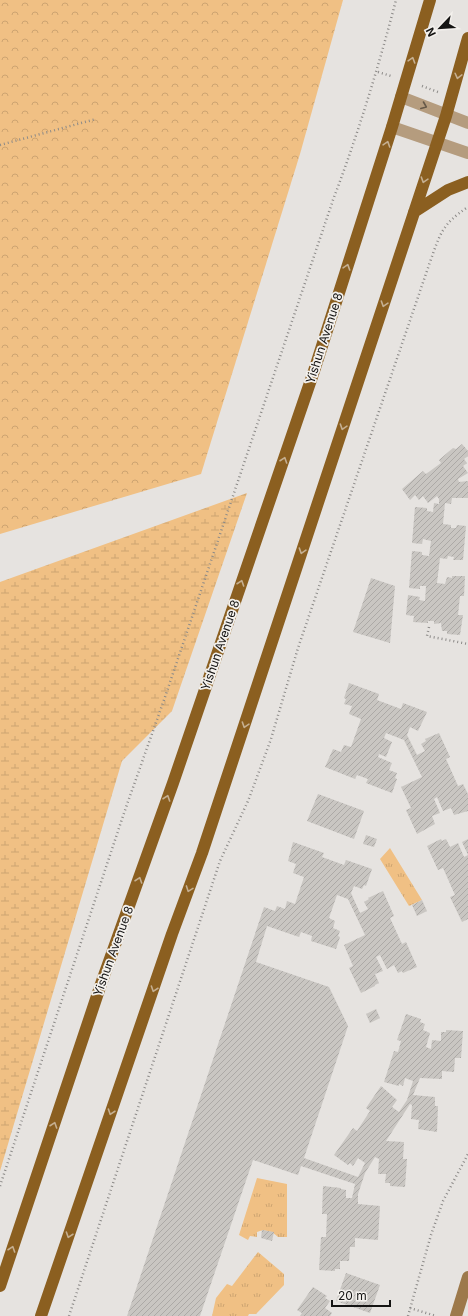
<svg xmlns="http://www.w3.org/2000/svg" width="468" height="1316" viewBox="0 0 468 1316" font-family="Inter,sans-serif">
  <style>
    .forest { fill: url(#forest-crowns) }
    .wetland { fill: url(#wetland-marsh) }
    .park { fill: url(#park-tufts) }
    .building { fill: url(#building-hatch) }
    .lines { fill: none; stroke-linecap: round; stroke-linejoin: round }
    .path { stroke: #8c8a88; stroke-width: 2.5; stroke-dasharray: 1 3; stroke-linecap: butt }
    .street { stroke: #b59c7e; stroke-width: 12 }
    .secondary { stroke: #9d794b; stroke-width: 12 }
    .primary { stroke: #8b5f20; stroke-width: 12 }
    .oneway { stroke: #c5af91 }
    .oneway2 { stroke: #655848 }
    .labels { text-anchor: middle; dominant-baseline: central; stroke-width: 3.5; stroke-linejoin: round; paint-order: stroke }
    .street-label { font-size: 12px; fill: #151413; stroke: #f4f1ed }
  </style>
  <defs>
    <pattern id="forest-crowns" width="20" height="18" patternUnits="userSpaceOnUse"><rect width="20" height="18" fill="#f0c084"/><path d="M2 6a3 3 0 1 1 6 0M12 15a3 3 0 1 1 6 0" fill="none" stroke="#cda471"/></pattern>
    <pattern id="wetland-marsh" width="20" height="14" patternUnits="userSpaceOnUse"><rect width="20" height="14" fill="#f0c084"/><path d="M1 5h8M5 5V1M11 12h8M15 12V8" fill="none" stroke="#cda471"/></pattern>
    <pattern id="park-tufts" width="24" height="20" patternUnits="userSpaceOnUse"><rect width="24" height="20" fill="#f0c084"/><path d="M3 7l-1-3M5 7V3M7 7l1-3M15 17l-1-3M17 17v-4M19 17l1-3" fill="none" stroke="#cda471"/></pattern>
    <pattern id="building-hatch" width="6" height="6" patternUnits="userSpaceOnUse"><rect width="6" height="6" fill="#c9c6c2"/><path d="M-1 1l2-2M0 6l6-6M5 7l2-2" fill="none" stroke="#aca9a6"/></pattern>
  </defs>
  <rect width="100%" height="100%" fill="#e6e3e0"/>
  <path class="forest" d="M0,0H343L300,154L201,474L0,534Z"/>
  <path class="wetland" d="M247,493L172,711L122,761L0,1171V582Z"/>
  <path class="park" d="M390,848L422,900L409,906L380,859Z
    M257,1178L287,1184V1237H278C272,1231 265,1229 257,1232V1237L250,1236L248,1240L239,1235Z
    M258,1252L284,1274V1285L256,1314H249L248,1316H212L216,1298L227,1284L232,1286Z"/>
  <path class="building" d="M462,444L468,451V456L464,459L467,463L463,466L468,473L458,479L459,482L468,481V498H452L451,504L445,503L443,524L451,525V528H456L457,525L466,526L463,560H453L454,557L448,556L447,559L440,558L437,583L445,584L447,577L452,578V576H465L464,596H460L458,615H463L460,635L447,634V631H442L441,623L434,624V621H428V623L413,622L414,616L406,615L408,595L420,597L419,600L425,601L426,586H420V589L409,588L412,551L422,552V555L429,556L431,541L423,539L422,544L412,543L415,507L427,508V511L433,512L434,503L439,504V499L437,496L428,503L423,496L419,500L415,495L410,500L402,489L423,471L426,474L441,463L439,460L453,448L456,449Z
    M371,578L395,586L390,643L353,632Z
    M349,683L379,694L377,700L401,709L403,703L427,712L418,731L410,727L407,735L417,755L425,751L421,744L426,741L425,739L439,733L450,757L446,759L458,786L463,784L468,794V811L454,815L451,808L443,811L437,797L434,799L440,813L432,816L435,824L417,834L406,810L411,808L401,787L422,777L404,740L386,733L384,738L392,742L386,757L379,754L378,757L392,763L389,770L397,773L395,778L397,779L392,793L366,783L368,779L357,775L355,779L325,767L333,749L341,752L344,745L351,747L361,719L349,714L352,706L344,704L346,699L344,698Z
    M318,794L364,811L354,839L307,821Z
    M366,835L377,839L374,847L363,844Z
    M441,839L442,841L446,839L450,847L458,843L464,857L468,855V919L462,922L450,897L455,895L443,868L438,870L427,846Z
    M468,839V855L462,842Z
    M293,842L324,853L322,857L344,865L346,860L372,869L366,886L364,885L362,889L354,886L351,893L360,913L368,909L364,902L369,899L368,898L383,891L394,916L390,918L402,944L406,942L417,967L403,973L402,971L398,973L394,965L387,969L380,955L376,957L383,971L375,974L379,983L375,985V986L361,993L349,968L353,966L344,945L365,935L348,899L337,895L329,918L335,921L333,928L340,931L338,936L340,937L336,949L311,941L312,936L301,932L299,937L267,926L256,962L329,987L348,1026L304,1158L358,1177L365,1163L358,1158L353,1166L350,1163L348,1165L334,1155L353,1128L357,1131L370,1111L366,1108L381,1086L397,1100L392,1107L399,1112L407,1100L413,1081L405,1078L403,1086L399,1084V1086L384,1082L394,1051L398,1052L401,1041L397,1040L406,1014L421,1019L420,1022L425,1024L423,1030L430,1033L426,1047L431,1049L432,1040L441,1041V1032H446V1030L463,1031L461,1058H455L454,1072L442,1071V1079L420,1078L413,1095L435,1097V1106H438L437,1132L418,1129L419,1120L411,1119L412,1105L410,1104L386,1141L404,1142L403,1159H407L405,1187L390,1186V1183H385L386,1174H378L379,1159L375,1157L365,1173L358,1194V1204L380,1206L378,1240L355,1238V1247H350L349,1261H340V1269H335V1271L319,1270L321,1237H326L327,1214H322L323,1186L341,1188V1189L346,1190V1198H352L355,1184L301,1166L298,1175L253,1160L200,1316H127L264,907L275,911L277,906L285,909L287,901L295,904L304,877L293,873L296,864L288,861Z
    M422,900L427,911L417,916L412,905Z
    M376,1009L380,1018L370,1023L366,1014Z
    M262,1230L274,1232L272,1241L261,1238Z
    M346,1273L380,1285L370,1313L336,1301Z
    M313,1287L327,1296L325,1298L330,1301L325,1308L332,1313L330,1316H300L302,1313L297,1310Z"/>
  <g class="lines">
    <path class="path" d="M378,72L391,76
      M422,86L438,92
      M0,145L96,119
      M429,627L427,636L468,644
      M0,1186L124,813L164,700L333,200C358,134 378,69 396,0
      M410,1308L436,1316
      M69,1316L220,861L248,801L271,739L298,648L430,262C440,234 442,224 468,207
      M408,1316L431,1235L443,1201L468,1154"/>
    <path class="street" d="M401,97L468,123
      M392,127L468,153"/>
    <path class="secondary" d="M456,1316L468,1277"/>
    <path class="primary" d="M414,212L448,190L468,182
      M0,1286L101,984L173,783L314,371L392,127L430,0
      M41,1316L172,934L202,853L446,116L468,38"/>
  </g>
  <defs><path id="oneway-chevron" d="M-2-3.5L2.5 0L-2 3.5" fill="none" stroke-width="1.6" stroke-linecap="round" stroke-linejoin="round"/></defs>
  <g class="oneway">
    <use href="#oneway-chevron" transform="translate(412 60) rotate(-73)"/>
    <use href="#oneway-chevron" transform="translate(458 76) rotate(104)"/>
    <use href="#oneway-chevron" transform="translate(387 144) rotate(-72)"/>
    <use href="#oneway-chevron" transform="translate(424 180) rotate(108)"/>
    <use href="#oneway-chevron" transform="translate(347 267) rotate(-72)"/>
    <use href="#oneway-chevron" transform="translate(384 304) rotate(108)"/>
    <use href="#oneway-chevron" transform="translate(343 427) rotate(108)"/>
    <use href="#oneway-chevron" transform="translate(284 460) rotate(-71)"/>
    <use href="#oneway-chevron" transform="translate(302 551) rotate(108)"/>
    <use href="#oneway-chevron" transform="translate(241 583) rotate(-71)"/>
    <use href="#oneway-chevron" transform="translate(245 725) rotate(108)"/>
    <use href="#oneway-chevron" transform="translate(167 798) rotate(-71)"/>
    <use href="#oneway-chevron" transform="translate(139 880) rotate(-71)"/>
    <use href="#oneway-chevron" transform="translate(189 889) rotate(110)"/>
    <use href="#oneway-chevron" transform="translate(154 989) rotate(109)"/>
    <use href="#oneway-chevron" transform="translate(111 1112) rotate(109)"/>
    <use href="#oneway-chevron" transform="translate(54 1125) rotate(-71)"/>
    <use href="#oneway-chevron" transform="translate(69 1235) rotate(109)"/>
    <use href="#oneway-chevron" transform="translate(12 1249) rotate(-71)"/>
  </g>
  <use class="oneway2" href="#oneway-chevron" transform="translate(424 106) rotate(22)"/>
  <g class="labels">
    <g class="street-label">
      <text transform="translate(324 338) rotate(-72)">Yishun Avenue 8</text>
      <text transform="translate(220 645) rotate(-71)">Yishun Avenue 8</text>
      <text transform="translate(113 951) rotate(-70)">Yishun Avenue 8</text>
    </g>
  </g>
  <g transform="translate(440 28) rotate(245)" stroke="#f4f1ed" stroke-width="3" paint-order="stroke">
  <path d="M0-3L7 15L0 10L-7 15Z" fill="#151413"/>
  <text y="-6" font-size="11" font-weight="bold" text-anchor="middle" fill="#151413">N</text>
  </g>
  <path d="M332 1300v6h58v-6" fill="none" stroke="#151413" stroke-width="2"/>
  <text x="338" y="1300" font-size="12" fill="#151413" stroke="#f4f1ed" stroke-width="3" paint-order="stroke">20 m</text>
</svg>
